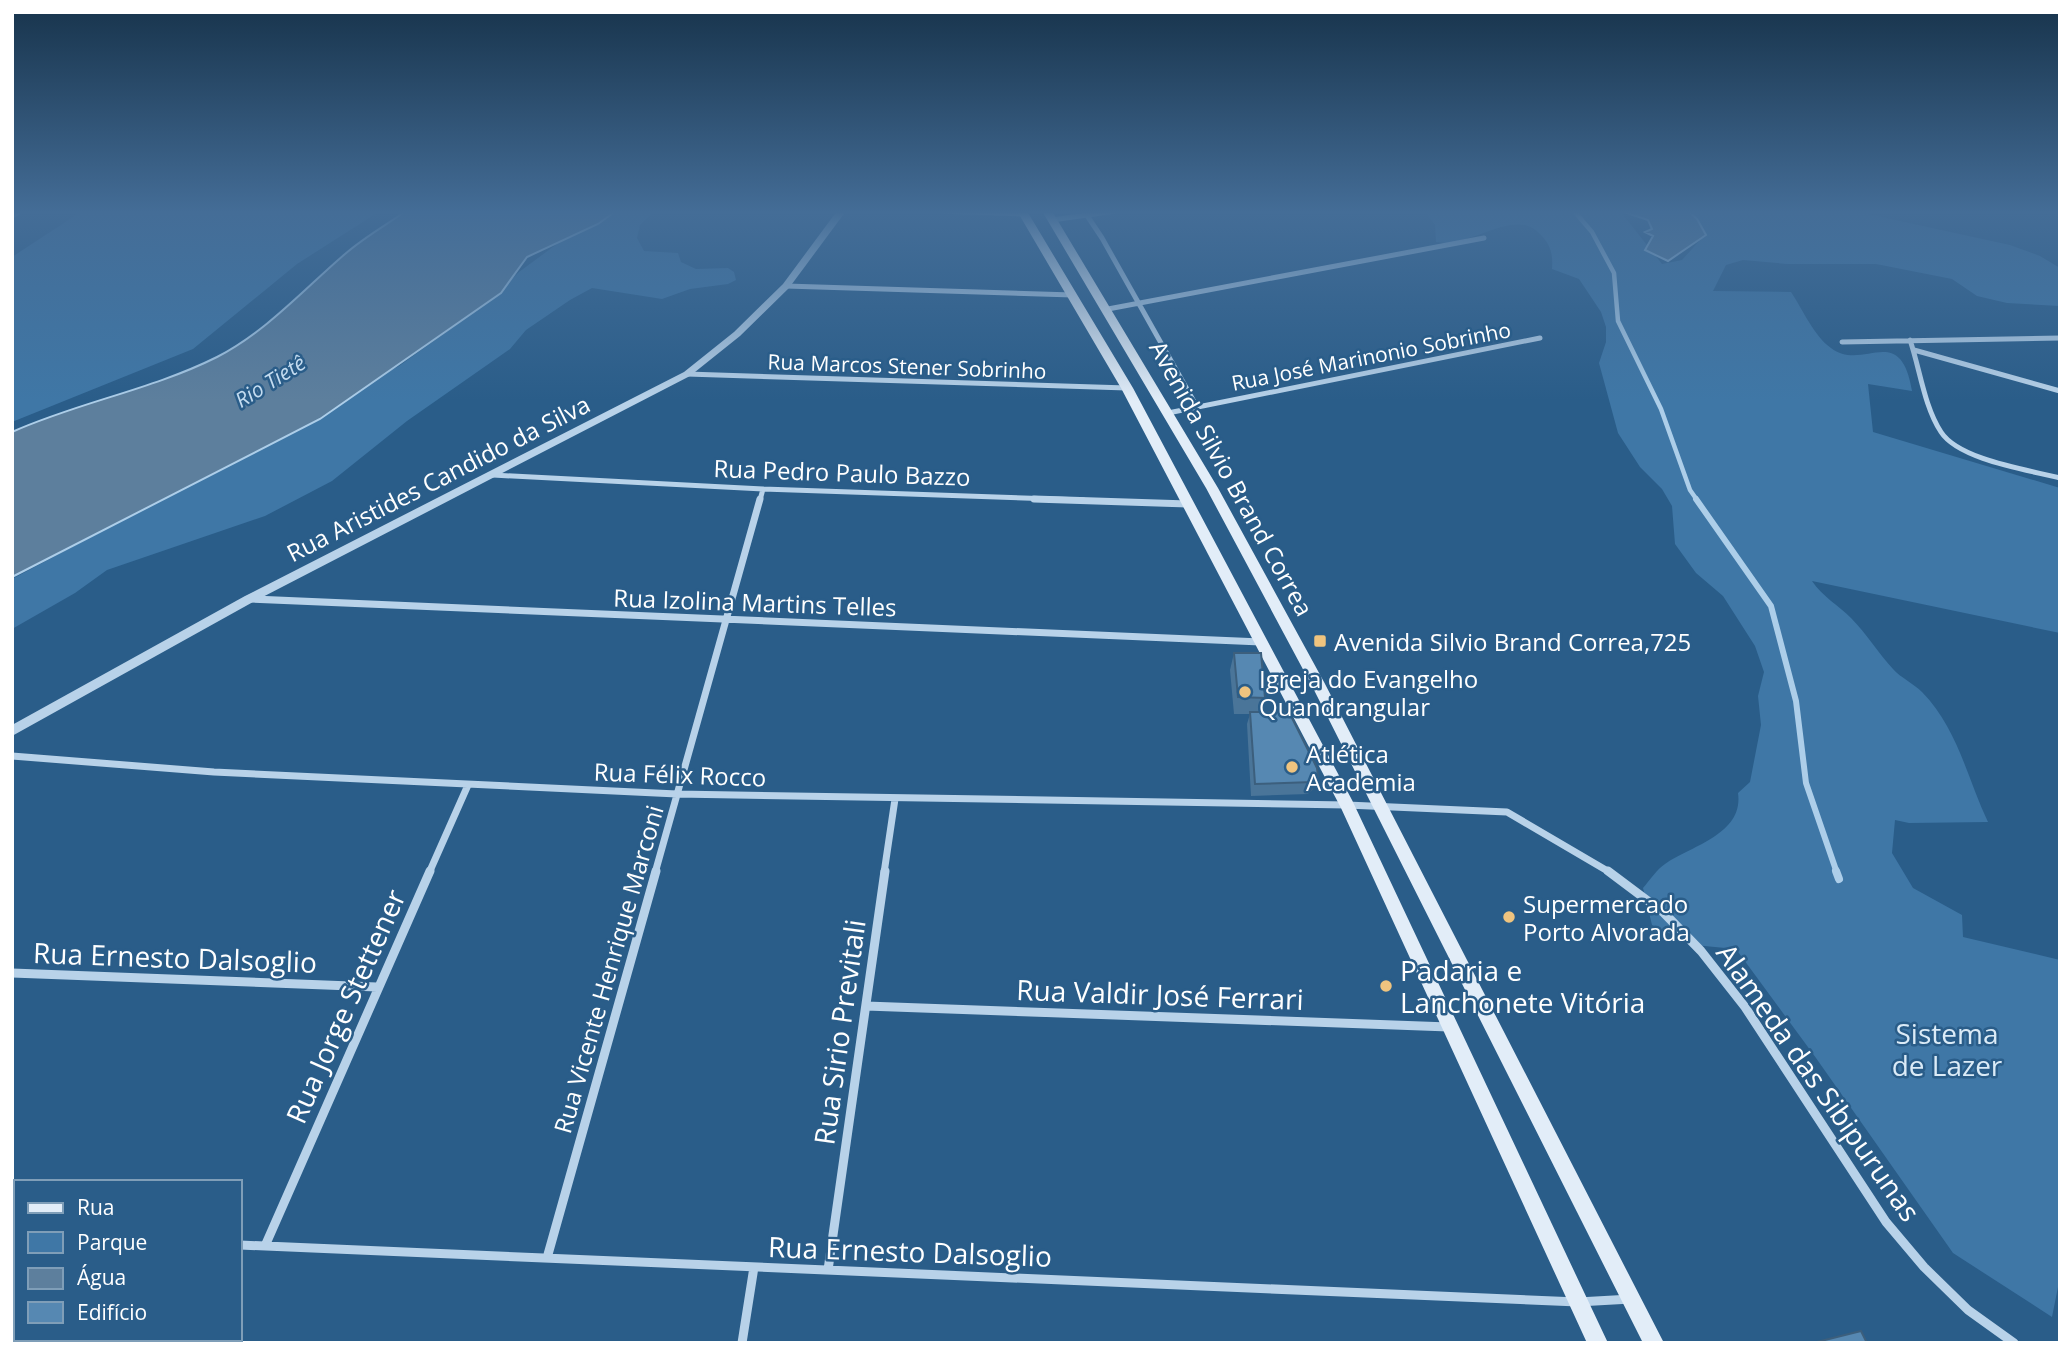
<svg xmlns="http://www.w3.org/2000/svg" width="2072" height="1355" viewBox="0 0 2072 1355" font-family="'Open Sans',sans-serif">
  <style>
    .green { fill: #3f77a6 }
    .water { fill: #5d7f9d; stroke: #adcee9; stroke-width: 2 }
    .lines { fill: none; stroke-linecap: round; stroke-linejoin: round }
    .stream-far2 { stroke: #adcee9; stroke-width: 4.5 }
    .stream-far1 { stroke: #adcee9; stroke-width: 6 }
    .stream { stroke: #adcee9; stroke-width: 8 }
    .minor-far2 { stroke: #b8d2e9; stroke-width: 5 }
    .minor-far1 { stroke: #b8d2e9; stroke-width: 7 }
    .minor { stroke: #b8d2e9; stroke-width: 9 }
    .tertiary { fill: #b8d2e9; fill-rule: evenodd }
    .secondary { fill: #e2edf8; fill-rule: evenodd }
    .wall { fill: #4a7599 }
    .shaded-wall { fill: #3c5f7d }
    .building { fill: #5688b2; stroke: #3c5f7d; stroke-width: 2 }
    .poi-dot { fill: #efc47f; stroke: #2a5d89; stroke-width: 2.5 }
    .labels { text-anchor: middle; dominant-baseline: central; stroke-width: 5; stroke-linejoin: round; paint-order: stroke }
    .far-street-label { font-size: 21px; fill: #fff; stroke: #2a5d89 }
    .far-water-label { font-size: 21px; font-style: italic; fill: #c4dcf0; stroke: #2a5d89 }
    .street-label { font-size: 24px; fill: #fff; stroke: #2a5d89 }
    .poi-label { font-size: 24px; fill: #fff; stroke: #2a5d89; text-anchor: start }
    .near-street-label { font-size: 28px; fill: #fff; stroke: #2a5d89 }
    .near-poi-label { font-size: 28px; fill: #fff; stroke: #2a5d89; text-anchor: start }
    .near-park-label { font-size: 28px; fill: #dbebf7; stroke: #2a5d89 }
  </style>
  <rect width="100%" height="100%" fill="#2a5d89"/>
  <path class="green" d="M82,211H380L297,264L193,349L12,422V257Z
    M617,211H654L640,225L637,238L644,251L678,253L681,262L696,269L728,268L734,272L736,280L728,284L690,289L662,299L592,288L570,300L526,330L510,349L407,421L332,481L265,516L107,570L75,593L12,629V579L142,510L302,415L399,366L488,302L519,272L561,241Z
    M1425,211H1620L1662,264L1682,260L1701,239L1695,226L1684,212L1854,211L2010,245L2040,256L2060,268V306L2007,303L1977,296L1952,279L1876,264H1787L1743,260L1726,265L1713,291L1791,292C1803,310 1814,336 1831,348C1863,373 1900,320 1912,391L1868,384L1873,432L2060,488V633L1812,581C1823,597 1838,605 1851,618C1867,634 1878,653 1893,669C1901,678 1913,683 1922,692C1958,729 1967,778 1988,822L1909,823L1895,820L1892,853L1913,888L1962,915L1963,937L2060,960V1277L2052,1317L1953,1253L1816,1058L1736,949L1694,945L1652,925L1643,888C1650,880 1657,869 1665,864C1691,846 1744,834 1738,793L1750,782L1761,725L1758,696L1764,672L1755,646L1723,596L1696,573L1675,544L1672,506L1662,489L1640,467L1618,433L1599,363L1606,342V327L1601,312L1579,279L1552,269C1553,254 1551,245 1540,234C1515,206 1470,249 1436,242L1435,225Z"/>
  <path class="water" d="M406,211H616L598,224L527,257L501,293L320,419L12,577V432C79,402 151,390 217,357C267,331 303,290 345,254C363,238 386,225 406,211Z
    M1621,211H1688L1697,219L1706,235L1668,261L1645,250L1653,236L1645,232L1652,229L1648,220Z"/>
  <g class="lines">
    <path class="stream-far2" d="M1574,211L1592,232L1614,273L1618,321L1661,409L1690,490L1697,500"/>
    <path class="stream-far1" d="M1696,499L1771,606L1796,701L1806,783L1837,873"/>
    <path class="stream" d="M1836,871L1839,879"/>
    <path class="minor-far2" d="M939,211L1023,214
      M1084,211L1102,238L1197,407
      M1052,220L1115,211
      M786,286L1073,295
      M1108,309L1484,238
      M1910,340C1920,369 1924,406 1941,432C1959,460 2029,470 2060,478
      M1842,342L2060,338
      M1914,350L2060,391
      M687,374L1127,388
      M1168,413L1540,338
      M493,475L763,489L1084,500
      M760,500L763,489"/>
    <path class="minor-far1" d="M1034,499L1188,504
      M251,599L1261,642
      M12,756L214,772L677,794L1347,805L1507,812L1611,873
      M429,873L468,785
      M655,873L760,499
      M884,873L895,799"/>
    <path class="minor" d="M1608,871L1664,913L1701,951L1745,1007L1886,1222L1924,1267L1968,1310L2014,1343
      M12,973L377,987
      M866,1006L1449,1027
      M12,1236H16
      M240,1245L1578,1302L1631,1299
      M265,1246L430,871
      M547,1258L656,871
      M828,1270L885,871
      M742,1343L754,1267"/>
    <path class="tertiary" d="M15,211H25L12,219V213Z
      M837,211H846L789,288L740,336L690,376L253,602L12,736V725L245,596L684,372L734,332L783,284Z"/>
    <path class="secondary" d="M1017,211H1027L1133,388L1352,800L1608,1343H1587L1341,808L1121,388Z
      M1042,211H1052L1218,488L1324,682L1664,1343H1643L1313,688L1206,488Z"/>
  </g>
  <path class="wall" d="M1234,653L1265,698L1261,712L1317,768L1313,789L1308,794L1251,796L1247,724L1250,714H1234L1230,670Z"/>
  <path class="shaded-wall" d="M1318,777L1313,789L1308,794L1313,782Z"/>
  <path class="building" d="M1234,653H1261L1265,698L1238,697Z
    M1250,712H1289L1317,768L1318,777L1313,782L1255,784Z
    M1861,1331L1867,1343H1813Z"/>
  <linearGradient id="sky" x2="0" y2="1"><stop stop-color="#17334b"/><stop offset="0.53" stop-color="#446d97"/><stop offset="1" stop-color="#446d97" stop-opacity="0"/></linearGradient>
  <rect width="2072" height="401" fill="url(#sky)"/>
  <g class="poi-dot">
    <rect x="1313" y="634" width="14" height="14" rx="3.5"/>
    <circle cx="1245" cy="692" r="7"/>
    <circle cx="1292" cy="767" r="7"/>
    <circle cx="1509" cy="917" r="7"/>
    <circle cx="1386" cy="986" r="7"/>
  </g>
  <g class="labels">
    <g class="far-street-label">
      <text transform="translate(1371 356) rotate(-11)">Rua José Marinonio Sobrinho</text>
      <text transform="translate(907 366) rotate(2)">Rua Marcos Stener Sobrinho</text>
    </g>
    <g class="far-water-label">
      <text transform="translate(270 381) rotate(-32)">Rio Tietê</text>
    </g>
    <g class="street-label">
      <text transform="translate(842 472) rotate(2)">Rua Pedro Paulo Bazzo</text>
      <text transform="translate(438 478) rotate(-27)">Rua Aristides Candido da Silva</text>
      <text transform="translate(1232 478) rotate(61)">Avenida Silvio Brand Correa</text>
      <text transform="translate(755 602) rotate(2)">Rua Izolina Martins Telles</text>
      <text transform="translate(680 774) rotate(2)">Rua Félix Rocco</text>
      <text transform="translate(608 969) rotate(-74)">Rua Vicente Henrique Marconi</text>
    </g>
    <g class="poi-label">
      <text x="1334" y="641">Avenida Silvio Brand Correa,725</text>
      <text x="1259" y="678">Igreja do Evangelho<tspan x="1259" dy="28">Quandrangular</tspan></text>
      <text x="1306" y="753">Atlética<tspan x="1306" dy="28">Academia</tspan></text>
      <text x="1523" y="903">Supermercado<tspan x="1523" dy="28">Porto Alvorada</tspan></text>
    </g>
    <g class="near-street-label">
      <text transform="translate(175 957) rotate(2)">Rua Ernesto Dalsoglio</text>
      <text transform="translate(1160 994) rotate(2)">Rua Valdir José Ferrari</text>
      <text transform="translate(345 1006) rotate(-66)">Rua Jorge Stettener</text>
      <text transform="translate(839 1032) rotate(-82)">Rua Sirio Previtali</text>
      <text transform="translate(1819 1082) rotate(55)">Alameda das Sibipurunas</text>
      <text transform="translate(910 1251) rotate(2)">Rua Ernesto Dalsoglio</text>
    </g>
    <g class="near-poi-label">
      <text x="1400" y="970">Padaria e<tspan x="1400" dy="32">Lanchonete Vitória</tspan></text>
    </g>
    <g class="near-park-label">
      <text x="1947" y="1033">Sistema<tspan x="1947" dy="32">de Lazer</tspan></text>
    </g>
  </g>
  <rect width="2072" height="1355" fill="none" stroke="#ffffff" stroke-width="28"/>
  <rect x="14" y="1180" width="228" height="161" fill="#2a5d89" stroke="#7f9eb8" stroke-width="2"/>
  <rect x="28" y="1203" width="35" height="10" fill="#e2edf8" stroke="#7f9eb8" stroke-width="2"/>
  <text x="77" y="1215" font-size="21" fill="#ffffff">Rua</text>
  <rect x="28" y="1232" width="35" height="21" fill="#3f77a6" stroke="#7f9eb8" stroke-width="2"/>
  <text x="77" y="1250" font-size="21" fill="#ffffff">Parque</text>
  <rect x="28" y="1268" width="35" height="21" fill="#5d7f9d" stroke="#7f9eb8" stroke-width="2"/>
  <text x="77" y="1285" font-size="21" fill="#ffffff">Água</text>
  <rect x="28" y="1302" width="35" height="21" fill="#5688b2" stroke="#7f9eb8" stroke-width="2"/>
  <text x="77" y="1320" font-size="21" fill="#ffffff">Edifício</text>
</svg>
